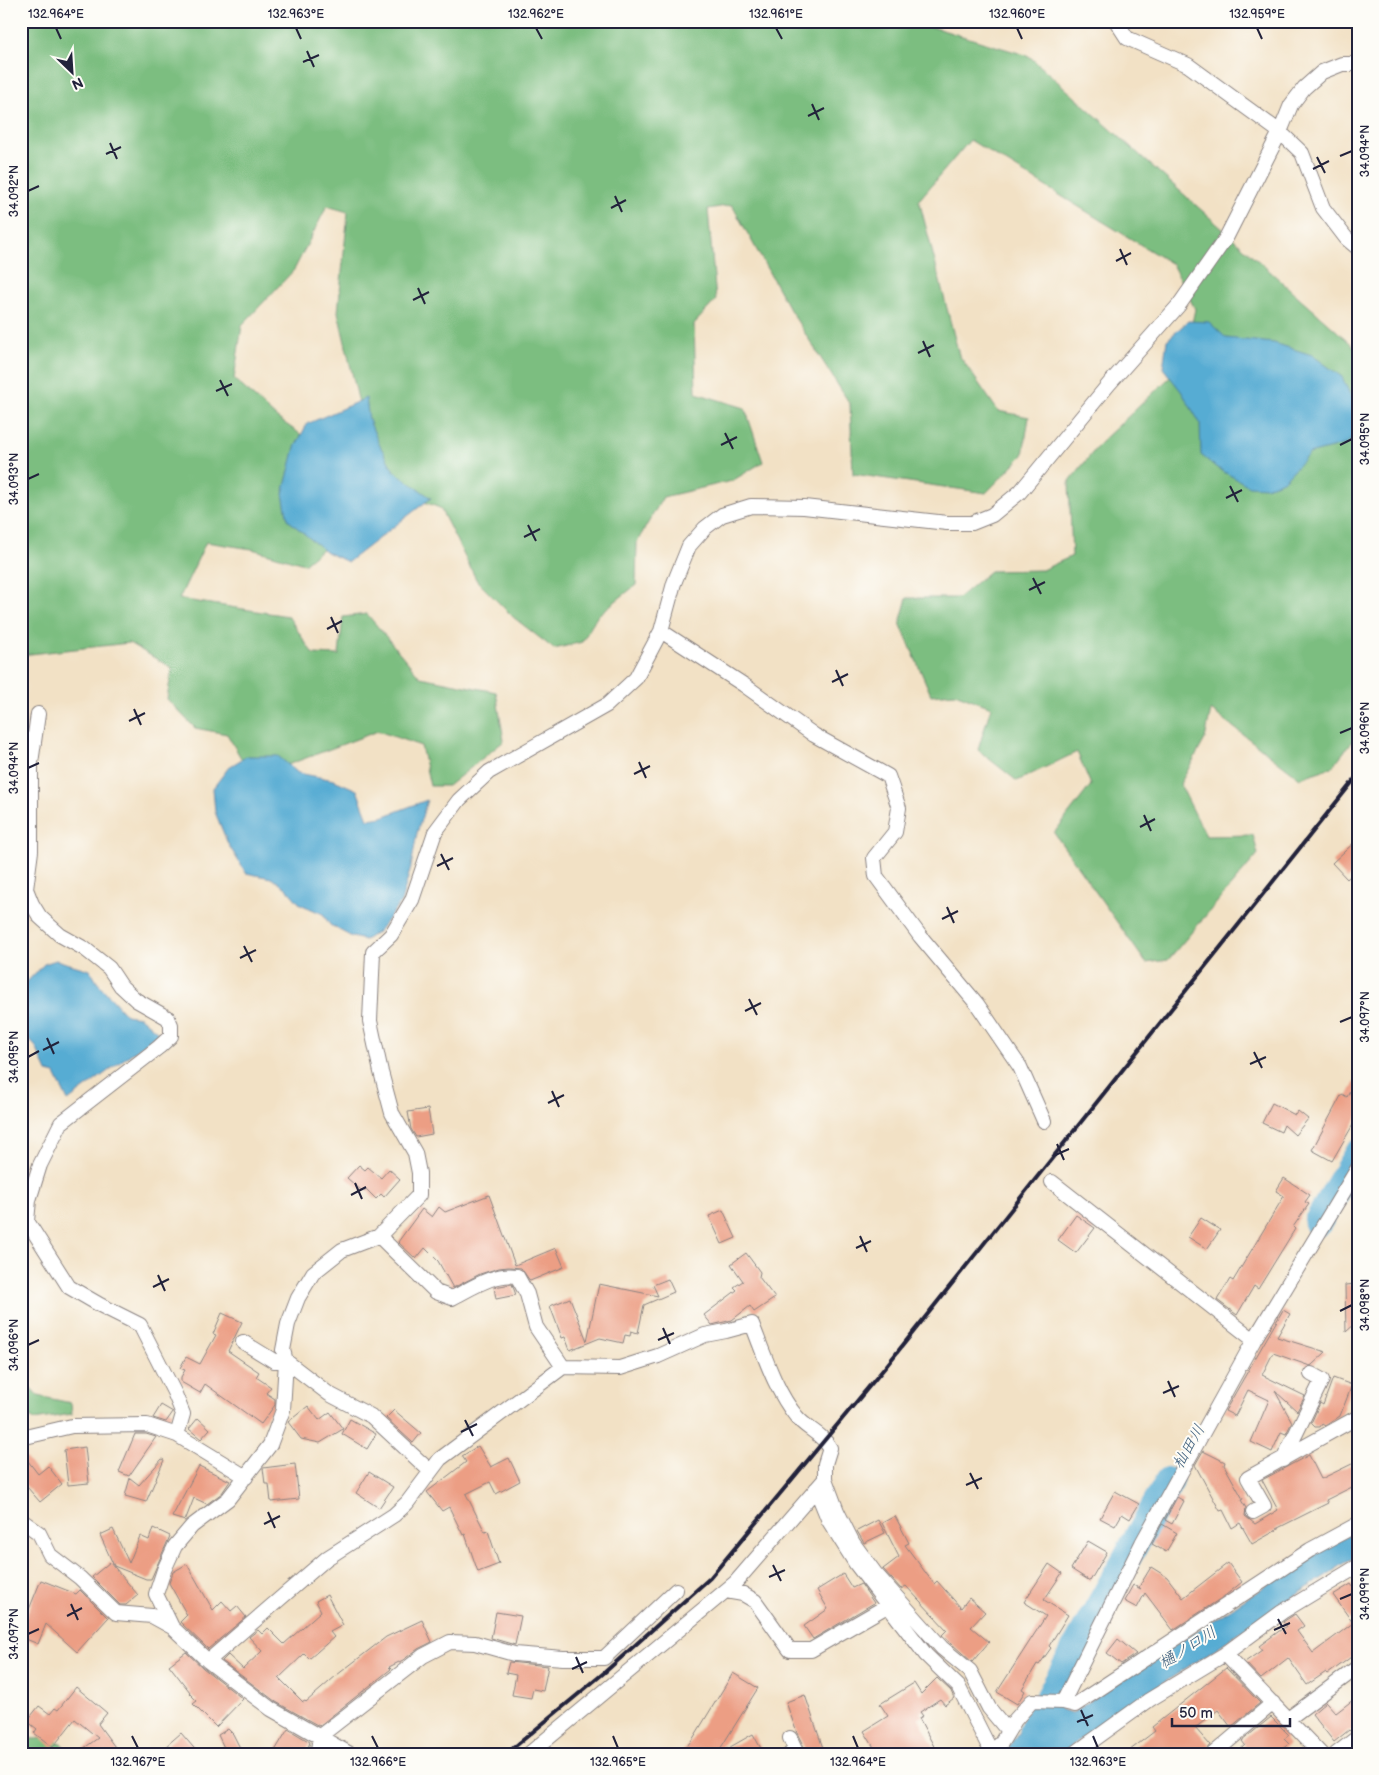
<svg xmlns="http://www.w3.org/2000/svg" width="1379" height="1775" viewBox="0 0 1379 1775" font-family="'Balsamiq Sans','Klee One',sans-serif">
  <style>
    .forest { fill: #7bbe80; stroke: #4e705e }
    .water { fill: #57acd3; stroke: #3c6787 }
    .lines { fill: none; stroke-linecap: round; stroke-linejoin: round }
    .river { stroke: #57acd3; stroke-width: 29 }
    .building { fill: #ec9e84 }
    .minor-casing { stroke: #8a8280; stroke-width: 16 }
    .minor { stroke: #fff; stroke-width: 14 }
    .rail { stroke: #22223b; stroke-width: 4 }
    .ticks { fill: none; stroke: #22223b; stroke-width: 2 }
    .labels { text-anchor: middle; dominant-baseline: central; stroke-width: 4; stroke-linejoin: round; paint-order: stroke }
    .water-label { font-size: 16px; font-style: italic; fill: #375978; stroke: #fdfcf7 }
    .neatline { fill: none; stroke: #22223b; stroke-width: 2 }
    .ticks-label { font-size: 12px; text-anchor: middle; fill: #22223b }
  </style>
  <rect width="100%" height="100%" fill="#fdfcf7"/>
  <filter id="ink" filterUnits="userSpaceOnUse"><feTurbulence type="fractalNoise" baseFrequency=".02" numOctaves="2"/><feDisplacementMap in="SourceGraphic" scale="10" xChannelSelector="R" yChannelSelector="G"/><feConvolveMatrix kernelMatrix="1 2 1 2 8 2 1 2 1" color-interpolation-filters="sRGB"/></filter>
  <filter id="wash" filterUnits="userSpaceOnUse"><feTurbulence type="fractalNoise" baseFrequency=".0096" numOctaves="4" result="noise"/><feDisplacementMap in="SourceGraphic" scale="20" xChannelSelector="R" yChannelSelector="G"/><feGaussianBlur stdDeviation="1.12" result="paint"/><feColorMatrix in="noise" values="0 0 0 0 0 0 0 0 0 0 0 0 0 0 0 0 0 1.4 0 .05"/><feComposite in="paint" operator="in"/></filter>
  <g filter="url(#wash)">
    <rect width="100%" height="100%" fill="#f2e1c5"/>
    <path class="forest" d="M21,21H912L1029,56L1358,350V734L1332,767L1300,778L1211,710L1205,739L1180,784L1206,836L1253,835L1258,854L1168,960L1146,963L1054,833L1091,785L1077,752L1017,781L978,750L991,707L955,693L931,695L900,623L907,598H958L990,571L1042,570L1072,556L1069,482L1101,442L1183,365L1195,309L1172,264L970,140L919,200L959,355L998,411L1029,417L1023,455L986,493L853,474L850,404L787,305L732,205L708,209L716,300L694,324L696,393L745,408L763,462L732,481L663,497L637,542L636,585L598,615L582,642L554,649L513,617L477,581L440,508L406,495L373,464L338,312L348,212L327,206L294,270L242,325L234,379L277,418L312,442L347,528L304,564L252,549L206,542L179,599L288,616L313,654L339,655L343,617L367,614L420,677L496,692L504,741L448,786H430L421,746L378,731L282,767L248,770L227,734L195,728L167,699L172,668L129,643L21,655Z
      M21,1377L38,1396L71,1403L72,1414L34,1420L21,1411Z
      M21,1735L33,1739L51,1738L64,1746L72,1754H21Z"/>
    <path class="water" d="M1188,321L1209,322L1226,338L1274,343L1312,355L1342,377L1358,412V430L1347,444L1309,454L1283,481L1266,487L1249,486L1217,468L1201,455L1200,423L1181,391L1163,368L1167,340Z
      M366,398L369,420L379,444L394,471L431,498L348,562L326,552L288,520L283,494L295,447L307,424Z
      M247,756H278L298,773L334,780L357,790L368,819L382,817L427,800L417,833L411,867L401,902L379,931L365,940L352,937L330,925L323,914L300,904L285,887L271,878L246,873L228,844L215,812L213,788L229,767Z
      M56,960L90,970L97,982L126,1015L140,1017L159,1033L68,1101L55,1074L47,1072L36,1047L21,1031V988L44,964Z
      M1358,1530V1557L1345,1563L1085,1735L1062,1754H1003L1018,1733L1030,1712L1052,1707L1072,1713L1299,1564Z"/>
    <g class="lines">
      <path class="river" d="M1318,1222L1358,1154
        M1033,1730L1067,1665L1169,1482"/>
    </g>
    <g id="blocks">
      <path class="building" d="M1358,839V869L1347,879L1332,863Z
        M1358,1076V1116L1332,1161L1312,1150L1342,1094L1347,1097Z
        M1272,1103L1295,1115L1298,1111L1308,1119L1295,1135L1284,1125L1281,1132L1262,1123Z
        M428,1109L432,1134L416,1137L411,1129L408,1112Z
        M359,1165L365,1170L368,1167L381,1178L389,1169L400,1179L384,1197L381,1194L376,1199L366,1189L363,1192L347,1178Z
        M1284,1178L1310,1195L1305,1202L1309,1204L1293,1227L1295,1229L1258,1289L1254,1286L1237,1315L1217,1300L1230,1279L1233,1281L1284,1196L1276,1191Z
        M489,1195L515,1265L556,1248L564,1267L530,1281L521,1268L509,1267L499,1268L480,1274L453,1288L438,1261L425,1248L416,1259L398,1242L422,1209L432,1217L439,1207L445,1212Z
        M723,1210L736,1238L722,1244L709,1216Z
        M1076,1215L1095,1228L1076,1253L1058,1240Z
        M1201,1218L1220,1230L1207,1249L1188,1237Z
        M746,1253L760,1272L759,1277L775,1298L754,1312L750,1306L732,1320L712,1325L704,1315L737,1290L734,1287L743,1281L731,1264Z
        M668,1279L674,1292L644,1305L638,1333L631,1331L630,1336L625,1335L623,1343L600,1338L570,1350L565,1337L562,1338L550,1306L570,1298L587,1341L599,1284L658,1296L653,1285Z
        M512,1284L516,1295L496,1299L494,1287Z
        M1358,1284V1321L1346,1332L1345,1285Z
        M1283,1310L1290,1314L1277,1337L1326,1352L1312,1365L1310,1366L1273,1353L1262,1375L1305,1396L1297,1411L1275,1391L1292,1422L1286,1434L1281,1432L1272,1452L1251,1442L1269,1400L1248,1390L1235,1416L1225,1411Z
        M222,1313L242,1322L228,1351L259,1372L256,1377L271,1387L266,1393L275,1399V1405L261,1424L205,1384L200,1393L181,1382V1377L185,1370L180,1368L186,1357L200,1364L216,1335L213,1334Z
        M1333,1378L1352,1385L1340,1416L1325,1426L1322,1424L1320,1427H1315L1311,1423L1320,1403L1323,1405Z
        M161,1405L173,1412L166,1422L153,1418Z
        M308,1406L319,1420L330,1412L343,1429L320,1443L301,1439L288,1422Z
        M394,1410L421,1433L413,1443L386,1418Z
        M198,1418L210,1429L201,1439L189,1429Z
        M350,1419L376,1434L367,1449L342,1434Z
        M135,1434H146L156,1437L129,1476L119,1472Z
        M478,1446L491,1467L509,1458L520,1481L496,1494L490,1482L466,1494L485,1532L488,1531L499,1564L478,1572L465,1534L463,1535L449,1507L442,1511L427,1492L466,1462L462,1456Z
        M85,1447L89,1483L68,1485L64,1450Z
        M1203,1451L1225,1462L1224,1465L1243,1499L1241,1500L1246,1508L1245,1516L1255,1524L1278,1510L1262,1480L1309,1455L1321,1479L1358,1461V1484L1326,1500L1328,1503L1276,1529L1277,1530L1252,1544L1240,1523L1232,1528L1223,1510L1220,1511L1195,1465Z
        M21,1452L38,1474L48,1466L62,1484L40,1502L21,1480Z
        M162,1459L164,1460L146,1502L125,1496L130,1478L139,1485Z
        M295,1464L299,1499L271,1502L269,1484H265L263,1468Z
        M199,1466L230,1481L222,1493L207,1504L194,1498L185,1521L172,1517Z
        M369,1472L393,1487L379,1508L356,1493Z
        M1115,1491L1139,1504L1130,1519L1122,1514L1115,1526L1100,1518Z
        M1177,1497L1184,1501L1172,1524L1165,1520Z
        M895,1516L909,1543L905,1545L934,1584L937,1581L961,1608L969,1598L985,1612L971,1627L989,1642L972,1662L942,1635L947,1630L906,1586L901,1589L883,1569L899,1557L882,1523Z
        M878,1520L885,1533L864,1543L857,1531Z
        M1162,1524L1177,1533L1166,1552L1152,1544Z
        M153,1528L170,1536L151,1579H146L114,1566L100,1535L113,1529L129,1563L140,1536L149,1540Z
        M1088,1541L1107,1552L1090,1581L1071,1569Z
        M110,1562L138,1595L126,1605H120L92,1577Z
        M1228,1563L1242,1582L1226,1595L1173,1630L1145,1593L1137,1608L1124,1601L1133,1585L1141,1589L1139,1587L1151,1567L1167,1577L1183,1598Z
        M187,1564L213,1610L222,1601L231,1611L237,1606L246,1617L208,1649L180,1622L187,1615L169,1583L173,1572Z
        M1049,1564L1062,1573L1044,1600L1068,1615L1049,1646L1051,1648L1039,1665L1037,1664L1022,1689L1025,1691L1017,1704L997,1692L1046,1616L1024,1602Z
        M843,1574L852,1588L861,1584L874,1603L813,1639L804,1626L828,1609L817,1590Z
        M41,1580L76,1594L80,1590L108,1618L77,1652L46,1624L38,1644L21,1637V1629Z
        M1351,1584L1358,1594V1652L1328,1674L1326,1672L1307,1685L1288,1658L1261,1679L1245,1662L1262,1650L1259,1646L1286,1626L1283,1622L1295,1614L1304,1626L1297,1631L1313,1653L1353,1623L1333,1595Z
        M327,1595L343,1625L330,1632L334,1637L309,1659L304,1654L279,1678L303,1702L305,1701L306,1702L337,1675L386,1637L422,1620L432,1642L418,1649L403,1660L389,1667L391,1669L319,1726L276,1702L222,1661L228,1655L243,1669L262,1651L249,1637L258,1630L262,1634L268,1628L284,1644L321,1611L316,1601Z
        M496,1612L521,1616L515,1645L491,1638Z
        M1118,1639L1136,1654L1121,1664L1107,1653Z
        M186,1652L203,1668L243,1699L216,1727L193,1704L197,1701L189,1693L190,1692L169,1665Z
        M509,1662L548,1666L543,1691L533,1689L531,1698L512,1695L516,1675L506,1673Z
        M1226,1668L1260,1703L1231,1727L1218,1710L1195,1728L1210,1745L1205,1751L1204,1754H1125L1155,1731L1152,1727Z
        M733,1673L758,1688L717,1754H681L694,1737Z
        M937,1678L951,1691L954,1698L945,1705L940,1699L920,1712L923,1716L919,1718L938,1754H878L864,1731L888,1716L880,1704L914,1683L921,1694Z
        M76,1687L107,1713L98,1724L120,1754H76L98,1738L75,1719L53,1747L34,1733L37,1729L27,1721L39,1706L50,1714L55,1708L58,1710Z
        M805,1695L825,1754H804V1747L797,1733L786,1702Z
        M1358,1696V1726L1350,1731L1349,1730L1334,1742L1312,1714L1326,1702L1336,1713Z
        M1271,1717L1289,1735L1284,1739L1289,1744L1278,1754H1235L1245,1745L1242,1741Z
        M228,1729L233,1734L243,1754H227L218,1735Z
        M288,1729L310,1742L306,1754H273Z
        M181,1733L199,1754H157Z
        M753,1734L764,1754H718Z"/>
    </g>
  </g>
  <g filter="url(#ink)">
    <use href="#blocks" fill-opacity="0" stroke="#8a8280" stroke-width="1"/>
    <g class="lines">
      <defs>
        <path id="minor" d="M1116,21L1127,38L1188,65L1280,132L1302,153L1323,208L1346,238L1358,248
          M661,631L744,685L814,735L888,776L899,808L895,832L874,858L876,876L920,936L977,1004L1020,1067L1044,1121
          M38,714L31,763V851L26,889L32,904L40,917L60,935L85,949L109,968L121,986L136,1000L168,1018L171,1025V1036L159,1047L61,1123L40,1165L29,1200L27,1221L69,1287L100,1305L140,1325L174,1392L183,1414L177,1435
          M1052,1182L1254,1340
          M379,1236L436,1292L452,1298C472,1288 495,1272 517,1276L527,1294L536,1327L563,1367
          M243,1342L274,1361H286L329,1394L371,1416L430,1471
          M21,1438L72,1426L147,1425L177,1435L246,1477
          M1283,1460L1322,1380L1311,1374
          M825,1479L837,1511L853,1543L875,1573L942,1648L970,1671L989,1708L1008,1731
          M816,1489L829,1521L856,1564L926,1655L958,1686L992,1753
          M1253,1512L1264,1506L1248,1478L1358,1417
          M21,1523H25L39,1533L50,1555L80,1578L116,1613L152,1616L172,1627
          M726,1591L743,1594L755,1601L790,1650H811L887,1606
          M1225,1654L1321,1754
          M208,1661L327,1558L394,1515L407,1503L440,1459L563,1367L620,1368L658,1356L705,1335L726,1331L752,1324C764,1354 775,1390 796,1416C806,1429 822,1433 830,1448L825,1464V1479L735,1583L529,1754
          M1063,1702L1142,1543L1254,1340L1358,1168
          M1288,1719L1358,1667
          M790,1738L796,1751L790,1754
          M315,1754L318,1750L320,1736L423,1656L450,1642L475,1643L514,1654L563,1658H604L676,1590
          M350,1754L271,1709L208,1661L172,1627L156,1594L164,1570L175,1546L192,1526L228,1499L270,1445L283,1410L286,1361L283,1350L288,1324L298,1298L313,1273L342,1250L379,1236L419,1195V1173L415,1153L392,1113L381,1072L370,1021L373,952L391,935L412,900L435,832L459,800L489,772L607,705L636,678L661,631L674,583L689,546L705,528L722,515L751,506L804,507L947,523H972L992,515L1020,492L1109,384L1179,305L1226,238L1280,132L1291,105L1304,88L1322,72L1342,64H1358
          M991,1754L1001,1743L1015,1720L1032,1701L1063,1702L1075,1705L1310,1550L1358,1524
          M1074,1754L1149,1700L1225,1654L1282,1612L1358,1566
          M1213,1754L1273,1703
          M1336,1754L1358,1737"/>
      </defs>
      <use href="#minor" class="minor-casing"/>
      <use href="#minor" class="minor"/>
      <path class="rail" d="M506,1754L605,1672L710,1578L887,1365L1358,775"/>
    </g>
  </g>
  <path class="ticks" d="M56,28L61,39M296,28L301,39M536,28L542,39M776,28L782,39M1017,28L1022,39M1257,28L1262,39M307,51L314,67M303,62L319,55M812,104L819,120M808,116L824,108M110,143L117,159M106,154L121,147M1340,156L1352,151M1317,157L1325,173M1313,169L1329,161M28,191L39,186M615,196L622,212M611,208L626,200M1120,249L1127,265M1116,261L1131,253M418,288L425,304M413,300L429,292M923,341L930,357M918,353L934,345M220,380L228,396M216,391L232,384M725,433L733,449M721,445L737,437M1340,445L1352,439M28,479L39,474M1230,486L1238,502M1226,498L1242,490M528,525L536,541M524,537L540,529M1033,578L1041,594M1029,590L1045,582M331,617L338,633M327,629L342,621M836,670L843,686M832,682L848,674M134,709L141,725M129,721L145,713M1340,733L1352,728M639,762L646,778M28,768L39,763M634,774L650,766M1144,815L1151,831M1140,827L1155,819M441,854L449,870M437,866L453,858M947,907L954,923M942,919L958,911M244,946L252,962M240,958L256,950M749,999L757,1015M745,1011L761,1003M1340,1022L1352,1017M47,1038L54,1054M43,1050L59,1042M1254,1052L1262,1068M28,1057L39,1051M1250,1064L1266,1057M552,1091L559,1107M548,1103L564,1095M1057,1144L1064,1160M1053,1156L1069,1149M355,1183L362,1199M351,1195L366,1187M860,1236L867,1252M856,1248L871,1241M158,1275L165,1291M153,1287L169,1279M1340,1311L1352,1305M663,1328L670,1344M658,1340L674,1333M28,1345L39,1340M1168,1381L1175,1397M1163,1393L1179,1386M465,1420L473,1436M461,1432L477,1424M970,1473L978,1489M966,1485L982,1478M268,1512L275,1528M264,1524L280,1516M773,1565L781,1581M769,1577L785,1570M1340,1599L1352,1594M71,1604L78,1620M67,1616L82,1608M1278,1619L1286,1634M1274,1630L1290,1623M28,1634L39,1629M576,1657L583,1673M572,1669L587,1662M1081,1710L1088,1726M1077,1722L1093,1715M132,1736L138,1748M372,1736L378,1748M613,1736L618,1748M853,1736L858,1748M1093,1736L1098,1748"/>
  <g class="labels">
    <g class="water-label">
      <text transform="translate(1189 1447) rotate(-60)">杣田川</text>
      <text transform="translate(1188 1648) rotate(-32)">樋ノ口川</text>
    </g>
  </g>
  <rect width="1379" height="1775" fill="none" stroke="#fdfcf7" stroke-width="55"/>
  <g transform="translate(72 72) rotate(155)" stroke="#fdfcf7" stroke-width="4" paint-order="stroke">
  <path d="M0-4L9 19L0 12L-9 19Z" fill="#22223b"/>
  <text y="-8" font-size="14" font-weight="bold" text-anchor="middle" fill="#22223b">N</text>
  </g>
  <path d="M1172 1718v8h118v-8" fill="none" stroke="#22223b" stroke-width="2.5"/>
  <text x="1179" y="1718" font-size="15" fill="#22223b" stroke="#fdfcf7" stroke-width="4" paint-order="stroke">50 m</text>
  <rect x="28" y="28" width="1324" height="1720" class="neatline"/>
  <g class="ticks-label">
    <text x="56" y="18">132.964°E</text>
    <text x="296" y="18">132.963°E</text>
    <text x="536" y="18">132.962°E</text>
    <text x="776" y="18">132.961°E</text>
    <text x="1017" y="18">132.960°E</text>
    <text x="1257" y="18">132.959°E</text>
    <text transform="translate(1365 151) rotate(-90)" y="4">34.094°N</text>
    <text transform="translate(14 191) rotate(-90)" y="4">34.092°N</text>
    <text transform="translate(1365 439) rotate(-90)" y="4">34.095°N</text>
    <text transform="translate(14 479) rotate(-90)" y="4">34.093°N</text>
    <text transform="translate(1365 728) rotate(-90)" y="4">34.096°N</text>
    <text transform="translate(14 768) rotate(-90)" y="4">34.094°N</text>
    <text transform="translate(1365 1017) rotate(-90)" y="4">34.097°N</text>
    <text transform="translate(14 1057) rotate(-90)" y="4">34.095°N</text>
    <text transform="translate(1365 1305) rotate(-90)" y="4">34.098°N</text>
    <text transform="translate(14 1345) rotate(-90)" y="4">34.096°N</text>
    <text transform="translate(1365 1594) rotate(-90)" y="4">34.099°N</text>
    <text transform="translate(14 1634) rotate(-90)" y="4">34.097°N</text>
    <text x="138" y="1766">132.967°E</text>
    <text x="378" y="1766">132.966°E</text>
    <text x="618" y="1766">132.965°E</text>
    <text x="858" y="1766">132.964°E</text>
    <text x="1098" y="1766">132.963°E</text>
  </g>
</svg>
